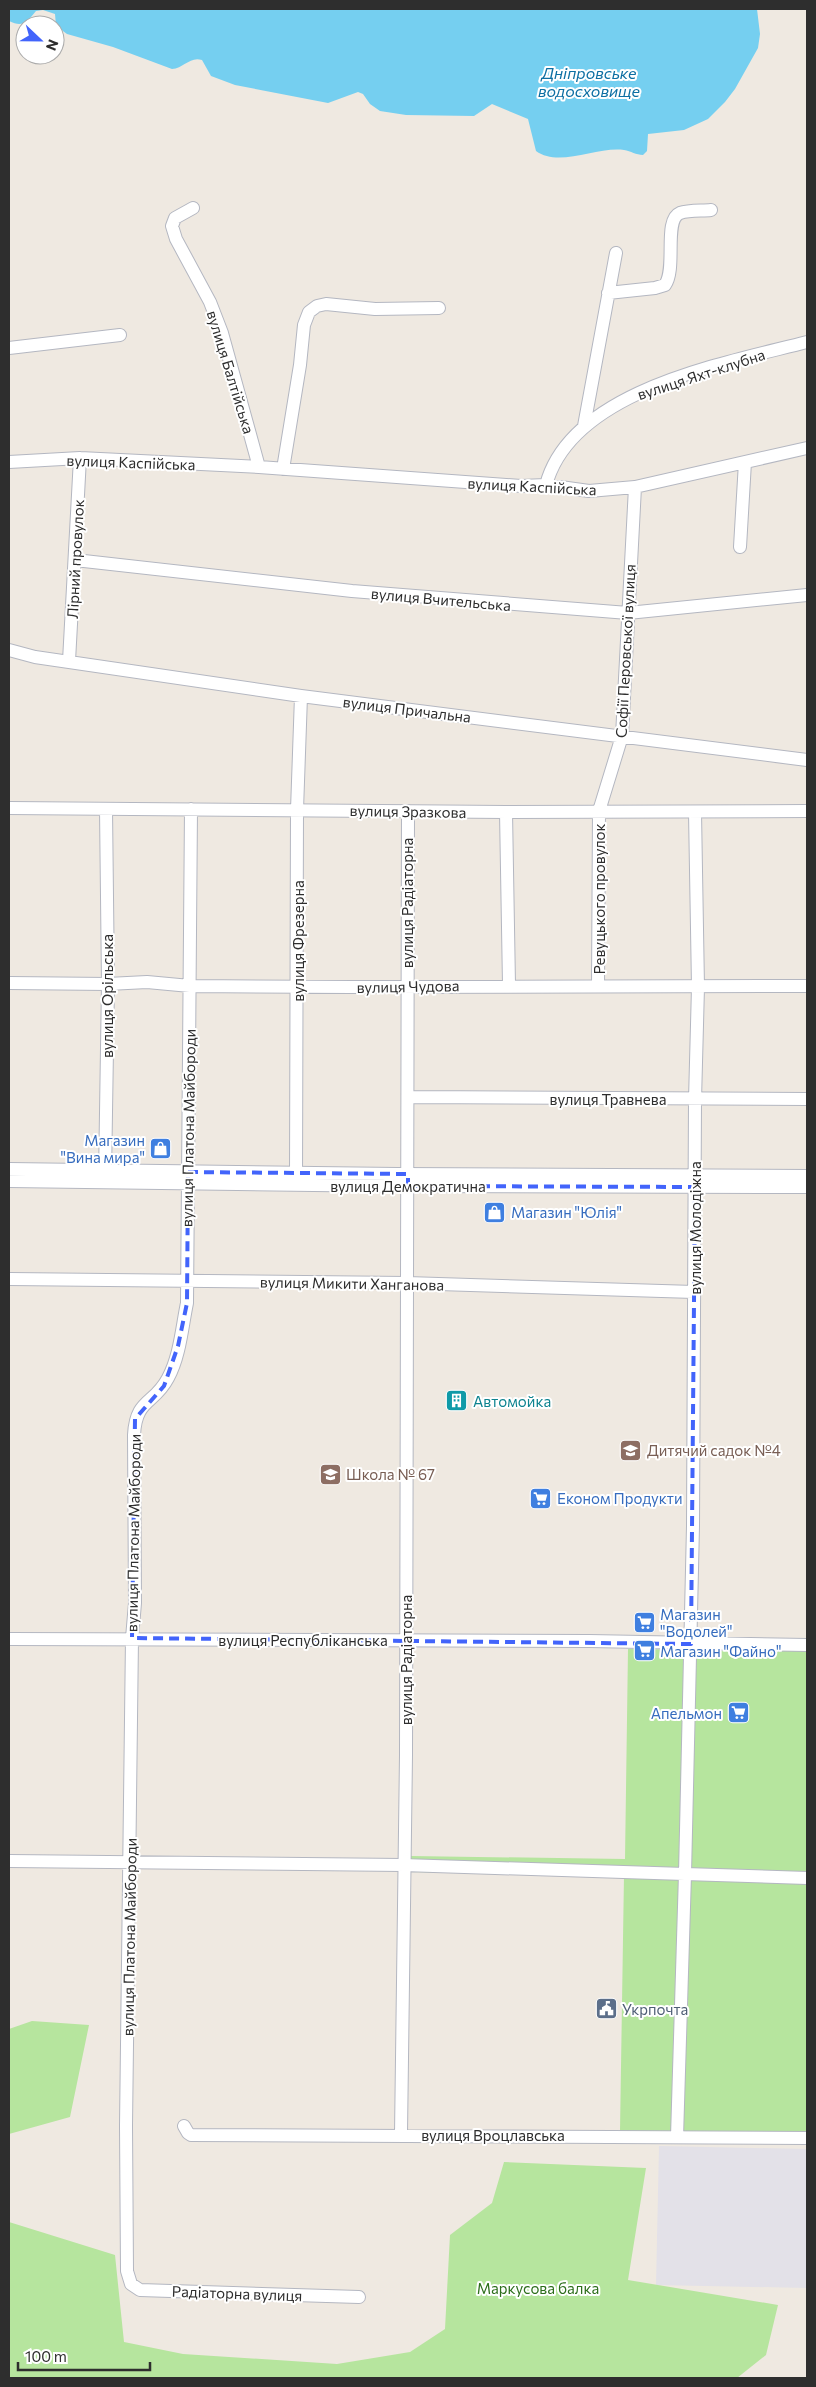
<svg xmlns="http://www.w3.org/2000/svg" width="816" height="2387" viewBox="0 0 816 2387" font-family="Commissioner,sans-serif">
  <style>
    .industrial { fill: #e3e1e8 }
    .green { fill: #b6e59e }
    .water { fill: #75cff0 }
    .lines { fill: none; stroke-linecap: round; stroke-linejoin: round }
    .minor-casing { stroke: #b4b7c1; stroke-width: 14 }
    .minor { stroke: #fff; stroke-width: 12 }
    .marked { fill: none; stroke: #4264fb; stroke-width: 4; stroke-dasharray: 10 6; stroke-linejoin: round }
    .labels { text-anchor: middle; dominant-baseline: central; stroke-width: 4; stroke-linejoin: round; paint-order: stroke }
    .street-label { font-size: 15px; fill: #2e2e2e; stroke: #fff }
    .shop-label { font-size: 15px; fill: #366cbe; stroke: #fff; text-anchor: start }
    .culture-label { font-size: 15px; fill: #0d838f; stroke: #fff; text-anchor: start }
    .education-label { font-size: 15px; fill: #785e54; stroke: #fff; text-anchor: start }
    .service-label { font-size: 15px; fill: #4e5e75; stroke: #fff; text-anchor: start }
    .park-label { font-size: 15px; fill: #2c6e1b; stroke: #fff }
    .water-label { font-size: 16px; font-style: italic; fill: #0d6fa3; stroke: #fff }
  </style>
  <rect width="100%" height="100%" fill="#efe9e1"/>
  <path class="industrial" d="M659,2146L807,2149V2288L656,2285Z"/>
  <path class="green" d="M628,1649L807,1651V2137L620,2131L624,1875L410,1872L411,1856L625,1859Z
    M32,2021L89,2025L70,2117L9,2134V2029Z
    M504,2162L646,2168L628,2280L778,2305L766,2355L737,2378H9V2222L115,2255L124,2342L183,2354L337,2364L410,2352L445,2329L450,2235L492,2203Z"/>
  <path class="water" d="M9,9H757L760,34L758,48L735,89L725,102L708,119L684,130L648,134L647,151L643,155C636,155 631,151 624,150C598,146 559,168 536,151L528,119L492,104L474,116L406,115L380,111L370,104L363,94L358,92L328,103L235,85L211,76L202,60C190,56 184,68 172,69L113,47L67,34L56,26L55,14L43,10L36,11C27,22 23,28 9,21Z"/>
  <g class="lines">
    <defs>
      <path id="minor" d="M193,208L175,218L172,226L176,239L210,302L222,333L259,467
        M608,293L655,288L665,285C677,268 663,220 680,213C689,210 702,211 711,210
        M9,348L120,335
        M584,426L616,253
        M9,462L80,458L259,467L521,486L546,485L589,491L635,487L807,448
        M283,469L300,365L304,325L309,312L317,306L326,304L375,309L439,308
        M546,485C571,390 726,363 807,342
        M740,547L745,462
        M75,560L352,591L628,613L807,595
        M9,650L35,657L301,696L807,760
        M69,661L80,458
        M9,808L506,812L807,811
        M191,809L187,1303C182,1327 180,1356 168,1378C154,1405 136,1398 134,1435L135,1603L132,1638L126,2126L127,2271L131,2284L140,2290L359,2297
        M506,812L509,985
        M695,812L698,987L695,1100L693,1526L685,1874L807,1878
        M9,983L108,984L147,982L190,986L352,987L807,986
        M598,986L599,811L622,736L635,487
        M408,1097L807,1099
        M9,1169L397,1174L807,1176
        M105,1177L108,984L106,809
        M9,1181L394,1186L807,1187
        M296,1181L297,810L301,696
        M9,1279L407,1283L694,1292
        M9,1639L589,1641L807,1645
        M9,1861L403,1865L685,1874L677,2137
        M184,2126L188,2133L191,2135L807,2138
        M401,2134L406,1755L408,811"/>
    </defs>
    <use href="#minor" class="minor-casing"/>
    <use href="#minor" class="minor"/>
  </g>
  <path class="marked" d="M188,1172L408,1174V1186L695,1187L691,1644L132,1638L135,1419L164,1386L178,1346L187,1303Z"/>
  <defs>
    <symbol id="shop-square" viewBox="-11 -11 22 22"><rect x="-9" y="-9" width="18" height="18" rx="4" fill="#3f7fe0" stroke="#fff"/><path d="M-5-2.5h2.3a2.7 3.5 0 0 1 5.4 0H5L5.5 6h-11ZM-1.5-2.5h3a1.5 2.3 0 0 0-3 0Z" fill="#fff"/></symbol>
    <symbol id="building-square" viewBox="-11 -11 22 22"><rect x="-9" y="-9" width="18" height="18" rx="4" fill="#0f9aa8" stroke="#fff"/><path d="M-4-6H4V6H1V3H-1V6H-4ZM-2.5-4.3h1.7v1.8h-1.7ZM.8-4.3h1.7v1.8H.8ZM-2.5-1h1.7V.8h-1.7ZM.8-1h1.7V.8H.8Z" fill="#fff"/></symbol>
    <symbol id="school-square" viewBox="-11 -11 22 22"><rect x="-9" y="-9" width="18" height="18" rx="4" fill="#8d6e63" stroke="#fff"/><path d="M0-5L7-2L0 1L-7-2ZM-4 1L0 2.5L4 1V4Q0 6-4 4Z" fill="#fff"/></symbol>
    <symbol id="supermarket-square" viewBox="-11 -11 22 22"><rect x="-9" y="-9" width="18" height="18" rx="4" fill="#3f7fe0" stroke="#fff"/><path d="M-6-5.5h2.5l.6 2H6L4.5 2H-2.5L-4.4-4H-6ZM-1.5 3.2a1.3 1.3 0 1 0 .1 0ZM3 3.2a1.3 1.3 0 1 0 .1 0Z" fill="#fff"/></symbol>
    <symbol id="civic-square" viewBox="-11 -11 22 22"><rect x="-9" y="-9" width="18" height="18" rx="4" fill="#5c6f8a" stroke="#fff"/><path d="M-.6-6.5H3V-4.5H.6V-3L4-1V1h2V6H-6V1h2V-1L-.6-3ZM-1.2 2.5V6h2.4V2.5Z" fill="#fff"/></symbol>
  </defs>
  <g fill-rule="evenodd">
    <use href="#shop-square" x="148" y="1136" width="25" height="25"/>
    <use href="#shop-square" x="482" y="1200" width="25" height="25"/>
    <use href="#building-square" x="444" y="1388" width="25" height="25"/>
    <use href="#school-square" x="618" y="1438" width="25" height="25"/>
    <use href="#school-square" x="318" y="1462" width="25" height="25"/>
    <use href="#supermarket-square" x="528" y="1486" width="25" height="25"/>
    <use href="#supermarket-square" x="632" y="1610" width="25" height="25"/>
    <use href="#supermarket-square" x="632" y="1638" width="25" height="25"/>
    <use href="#supermarket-square" x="726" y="1700" width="25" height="25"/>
    <use href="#civic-square" x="594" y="1996" width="25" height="25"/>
  </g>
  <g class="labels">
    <g class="street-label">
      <text transform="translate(231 372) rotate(73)">вулиця Балтійська</text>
      <text transform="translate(701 374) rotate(-18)">вулиця Яхт-клубна</text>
      <text transform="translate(131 462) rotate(2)">вулиця Каспійська</text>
      <text transform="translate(532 486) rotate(3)">вулиця Каспійська</text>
      <text transform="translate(75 559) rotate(-87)">Лірний провулок</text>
      <text transform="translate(441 599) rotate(5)">вулиця Вчительська</text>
      <text transform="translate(625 651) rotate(-87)">Софії Перовської вулиця</text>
      <text transform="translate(407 709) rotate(7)">вулиця Причальна</text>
      <text transform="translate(408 811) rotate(1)">вулиця Зразкова</text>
      <text transform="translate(599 899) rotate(-90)">Ревуцького провулок</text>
      <text transform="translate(407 903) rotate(-90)">вулиця Радіаторна</text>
      <text transform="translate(298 941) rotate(-90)">вулиця Фрезерна</text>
      <text transform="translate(408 986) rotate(-1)">вулиця Чудова</text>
      <text transform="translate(107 996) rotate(-90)">вулиця Орільська</text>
      <text x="608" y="1099">вулиця Травнева</text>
      <text transform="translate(188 1128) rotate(-89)">вулиця Платона Майбороди</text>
      <text x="408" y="1186">вулиця Демократична</text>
      <text transform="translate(695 1228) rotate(-90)">вулиця Молодіжна</text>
      <text transform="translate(352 1283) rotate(1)">вулиця Микити Ханганова</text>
      <text transform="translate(133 1533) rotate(-89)">вулиця Платона Майбороди</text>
      <text x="303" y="1640">вулиця Республіканська</text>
      <text transform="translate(406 1660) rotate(-90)">вулиця Радіаторна</text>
      <text transform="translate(129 1937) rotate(-89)">вулиця Платона Майбороди</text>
      <text x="493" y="2135">вулиця Вроцлавська</text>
      <text transform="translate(237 2293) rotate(2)">Радіаторна вулиця</text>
    </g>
    <g class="shop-label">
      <text x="145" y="1140" text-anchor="end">Магазин<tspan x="145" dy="17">"Вина мира"</tspan></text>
      <text x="511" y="1212">Магазин "Юлія"</text>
      <text x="557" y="1498">Економ Продукти</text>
      <text x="660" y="1614">Магазин<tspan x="660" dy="17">"Водолей"</tspan></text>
      <text x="660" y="1651">Магазин "Файно"</text>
      <text x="722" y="1713" text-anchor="end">Апельмон</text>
    </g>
    <g class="culture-label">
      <text x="473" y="1401">Автомойка</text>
    </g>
    <g class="education-label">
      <text x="647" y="1450">Дитячий садок №4</text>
      <text x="346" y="1474">Школа № 67</text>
    </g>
    <g class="service-label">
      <text x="622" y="2009">Укрпочта</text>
    </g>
    <g class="park-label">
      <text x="538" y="2288">Маркусова балка</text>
    </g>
    <g class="water-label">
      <text x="589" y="72">Дніпровське<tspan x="589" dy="18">водосховище</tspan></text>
    </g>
  </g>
  <rect width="816" height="2387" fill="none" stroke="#2e2e2e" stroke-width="20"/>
  <g transform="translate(40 40) rotate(112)"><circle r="24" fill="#ffffff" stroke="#ababab"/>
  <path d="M0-4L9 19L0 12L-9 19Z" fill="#4264fb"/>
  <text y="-8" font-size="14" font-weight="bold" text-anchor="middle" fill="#2e2e2e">N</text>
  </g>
  <path d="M18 2362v8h132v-8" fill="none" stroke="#2e2e2e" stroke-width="2.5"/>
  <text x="25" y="2362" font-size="15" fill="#2e2e2e" stroke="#ffffff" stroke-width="4" paint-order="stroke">100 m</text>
</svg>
